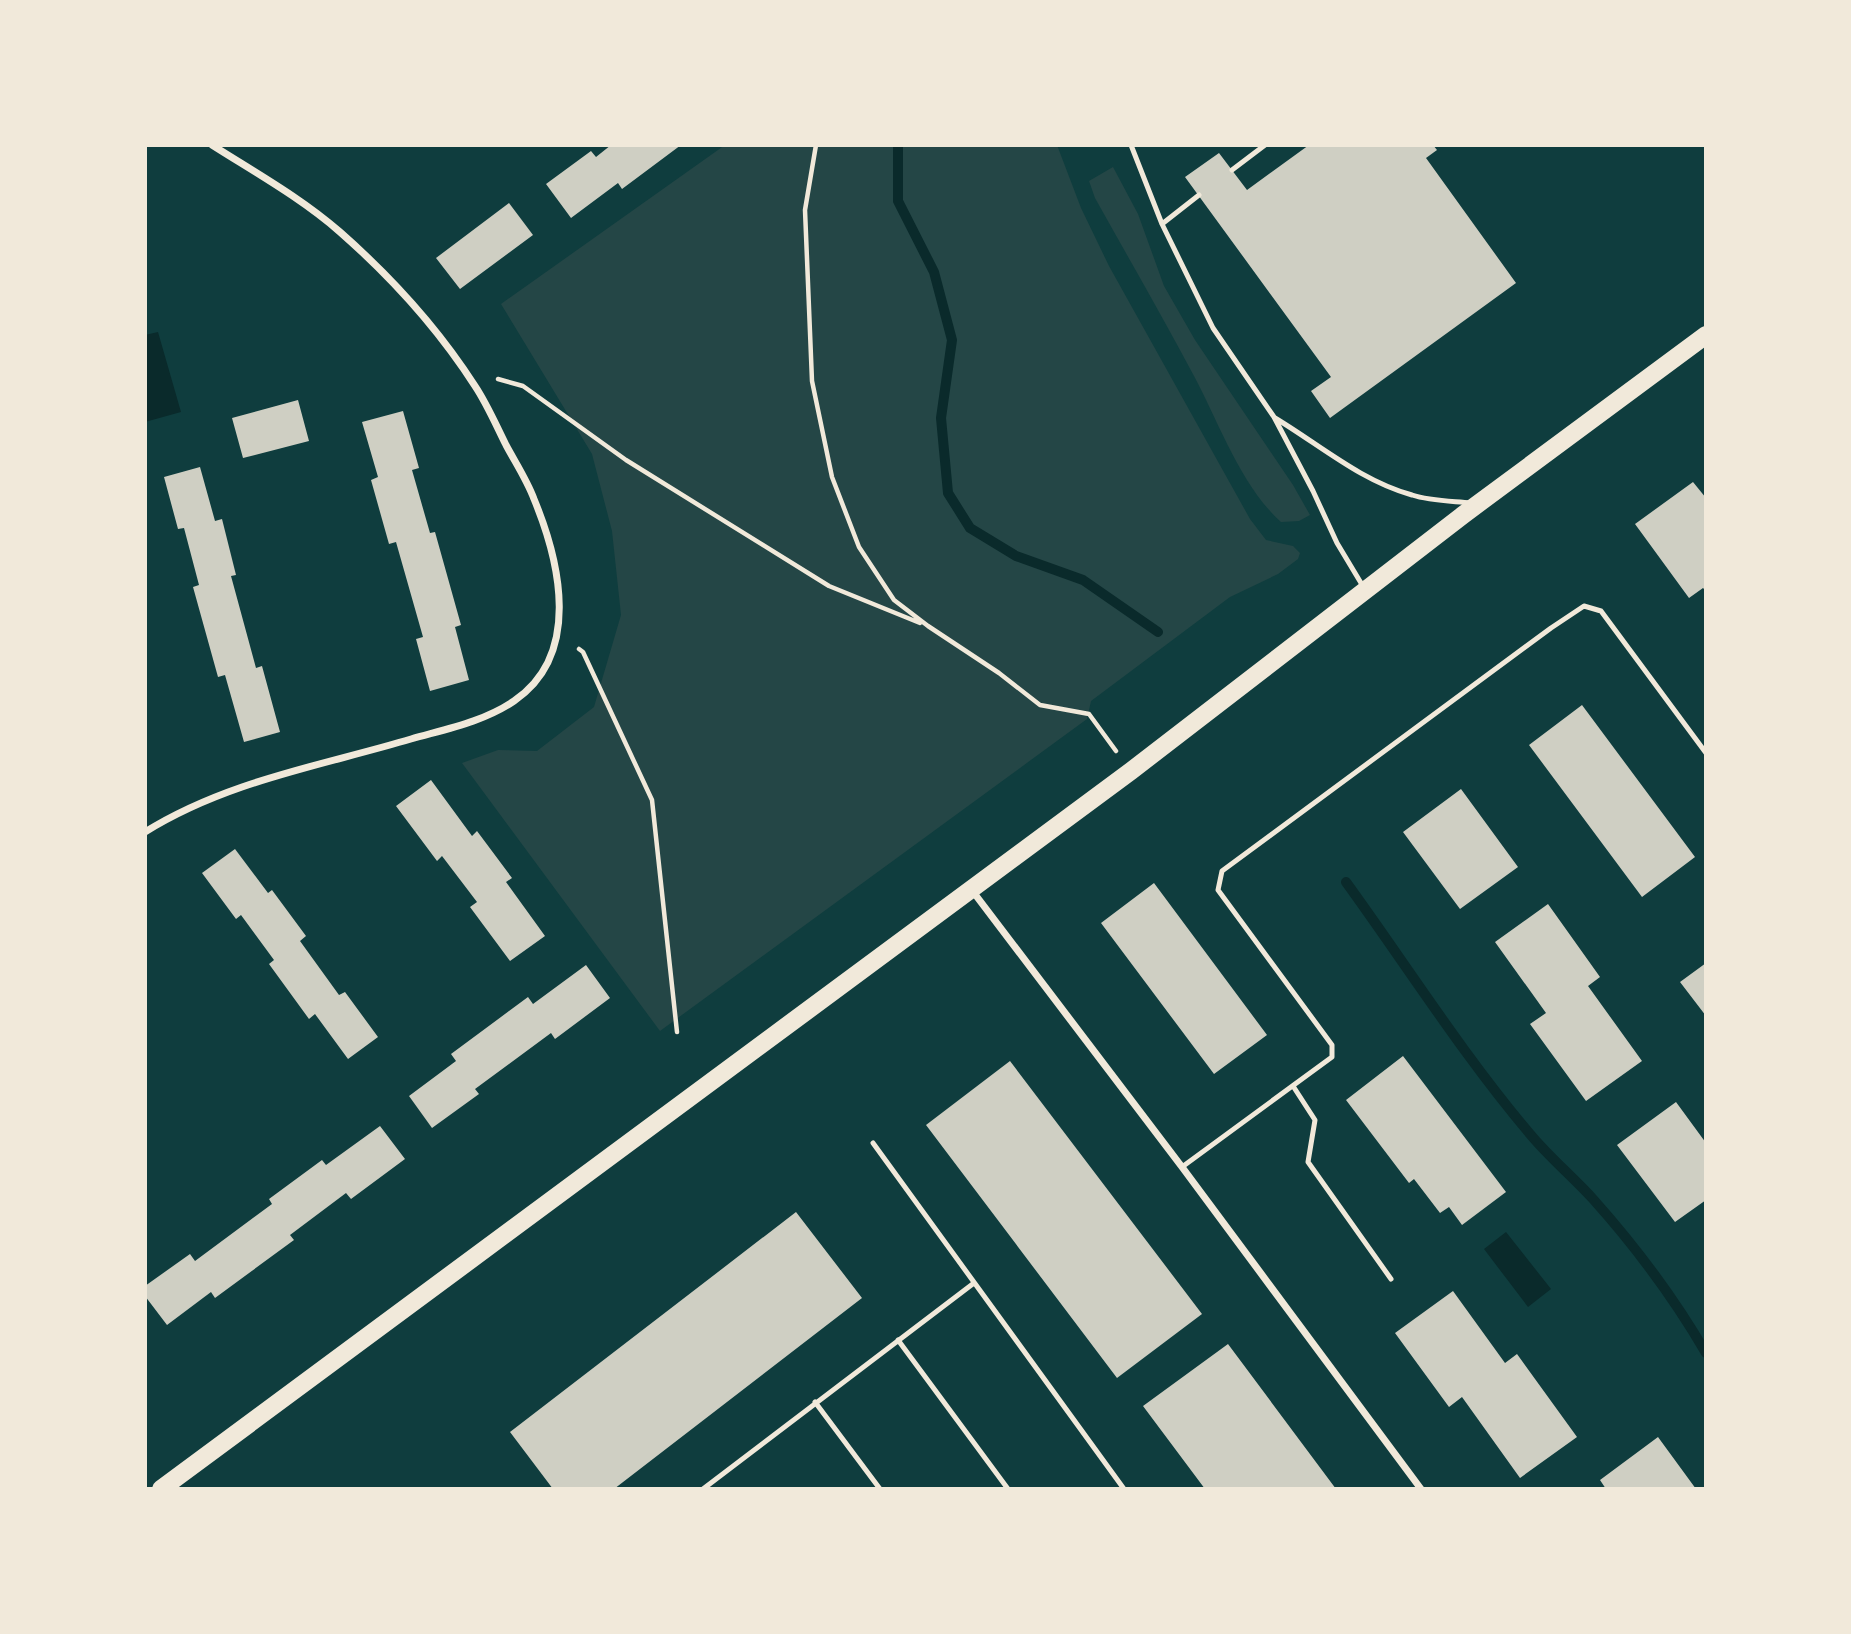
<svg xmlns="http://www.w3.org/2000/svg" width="1851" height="1634" viewBox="0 0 1851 1634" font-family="Inter,sans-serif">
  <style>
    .green { fill: #244646 }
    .water { fill: #0a2a2b }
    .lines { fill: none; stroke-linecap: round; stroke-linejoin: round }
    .stream { stroke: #0a2a2b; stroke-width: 10 }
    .building { fill: #cfcfc3 }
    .path { stroke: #f1e9da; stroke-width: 4.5 }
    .service { stroke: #f1e9da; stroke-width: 5 }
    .minor { stroke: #f1e9da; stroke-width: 7 }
    .primary { stroke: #f1e9da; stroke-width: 18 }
  </style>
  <rect width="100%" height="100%" fill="#0f3d3e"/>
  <path class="green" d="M725,145H1057L1081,208L1109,266L1250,519L1266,540L1293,546L1300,553L1298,559L1278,574L1230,597L1091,701L1087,719L660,1031L462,763L498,750L537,751L594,707L621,615L612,531L592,454L501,304Z
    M1113,167L1138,214L1164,286L1195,340L1293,485L1310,515L1299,521L1281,522C1241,486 1219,423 1194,376C1162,316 1128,257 1095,198L1089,181Z"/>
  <path class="water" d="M158,332L181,412L145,422V335Z
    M1506,1232L1551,1289L1528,1307L1484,1249Z"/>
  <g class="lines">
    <path class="stream" d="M898,145V201L934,272L952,340L941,418L948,493L970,528L1016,556L1083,580L1158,632
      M1346,882C1407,966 1463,1055 1530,1134C1549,1157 1573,1177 1593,1199C1635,1246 1674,1298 1706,1353"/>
  </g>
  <path class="building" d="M611,145H681L622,189L618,183L571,218L546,184L591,151L596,157Z
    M1309,145H1433L1437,150L1426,158L1516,283L1330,418L1311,391L1331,377L1185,177L1219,153L1247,190Z
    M509,203L533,235L460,289L436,258Z
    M298,400L309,441L243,458L232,418Z
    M403,411L419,468L412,470L430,533L435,532L461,625L455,627L469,680L430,691L416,639L423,637L396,542L389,544L371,480L378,477L362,422Z
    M200,467L215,521L222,519L236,575L231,576L256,668L262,666L280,732L244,742L225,675L218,677L193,587L199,585L184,528L178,529L164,477Z
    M1693,482L1706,498V591L1703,588L1689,598L1635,524Z
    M1582,705L1695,857L1642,897L1529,745Z
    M431,780L472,836L477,831L512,878L506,882L545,936L510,961L470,907L477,902L442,856L437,861L396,806Z
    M1461,789L1518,867L1460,909L1403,832Z
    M235,849L268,893L272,890L306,936L300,941L339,995L345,992L378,1037L348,1059L315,1014L309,1019L269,964L274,960L241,915L236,919L202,873Z
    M1154,883L1267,1035L1214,1074L1101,923Z
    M1548,904L1600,977L1588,986L1642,1061L1586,1101L1530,1024L1546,1013L1495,942Z
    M1706,963V1016L1680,982Z
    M586,965L610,998L555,1039L551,1033L475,1089L479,1094L432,1128L409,1096L456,1061L451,1054L528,997L533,1004Z
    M1403,1056L1506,1192L1462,1225L1449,1207L1440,1213L1414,1179L1409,1183L1346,1100Z
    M1010,1061L1202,1314L1117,1378L926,1125Z
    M1676,1102L1706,1143V1200L1675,1222L1617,1145Z
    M380,1126L405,1159L351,1199L346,1193L290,1235L294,1240L215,1298L211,1292L167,1325L145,1296V1286L190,1254L195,1261L272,1204L269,1199L322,1160L326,1165Z
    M796,1212L862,1298L614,1489H553L510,1432Z
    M1453,1291L1505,1363L1517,1354L1577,1437L1520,1478L1462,1397L1449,1407L1395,1333Z
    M1228,1344L1336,1489H1205L1143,1406Z
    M1658,1437L1696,1489H1606L1600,1480Z"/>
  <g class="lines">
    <path class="path" d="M816,145L805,210L812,381L832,477L859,547L894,600L928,626L999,673L1040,705L1089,714L1116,751
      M498,379L523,386L626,460L829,586L920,623
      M579,649L583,652L652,800L677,1032"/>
    <path class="service" d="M1131,145L1162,224L1213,328L1274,417L1313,491L1337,543L1364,588
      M1232,170L1265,145
      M1162,224L1199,195
      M1275,418C1320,445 1361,481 1412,495C1430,501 1452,501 1471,503
      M1293,1086L1315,1120L1308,1162L1391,1279
      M873,1143L1124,1489
      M1182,1167L1332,1057V1045L1218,890L1222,871L1551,628L1584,606L1601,611L1706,753
      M898,1340L1008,1489
      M815,1402L880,1489
      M703,1489L974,1283"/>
    <path class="minor" d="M145,832C227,781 320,766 411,739C446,729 483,722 514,701C582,655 560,562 534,499C527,480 515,462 506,445C496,425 487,404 475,386C439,330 390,276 340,232C301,198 256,173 212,145
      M971,889L1182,1167L1421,1489"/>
    <path class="primary" d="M161,1489L1131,771L1463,515L1706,335"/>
  </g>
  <rect width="1851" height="1634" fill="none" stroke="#f1e9da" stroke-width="294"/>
</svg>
